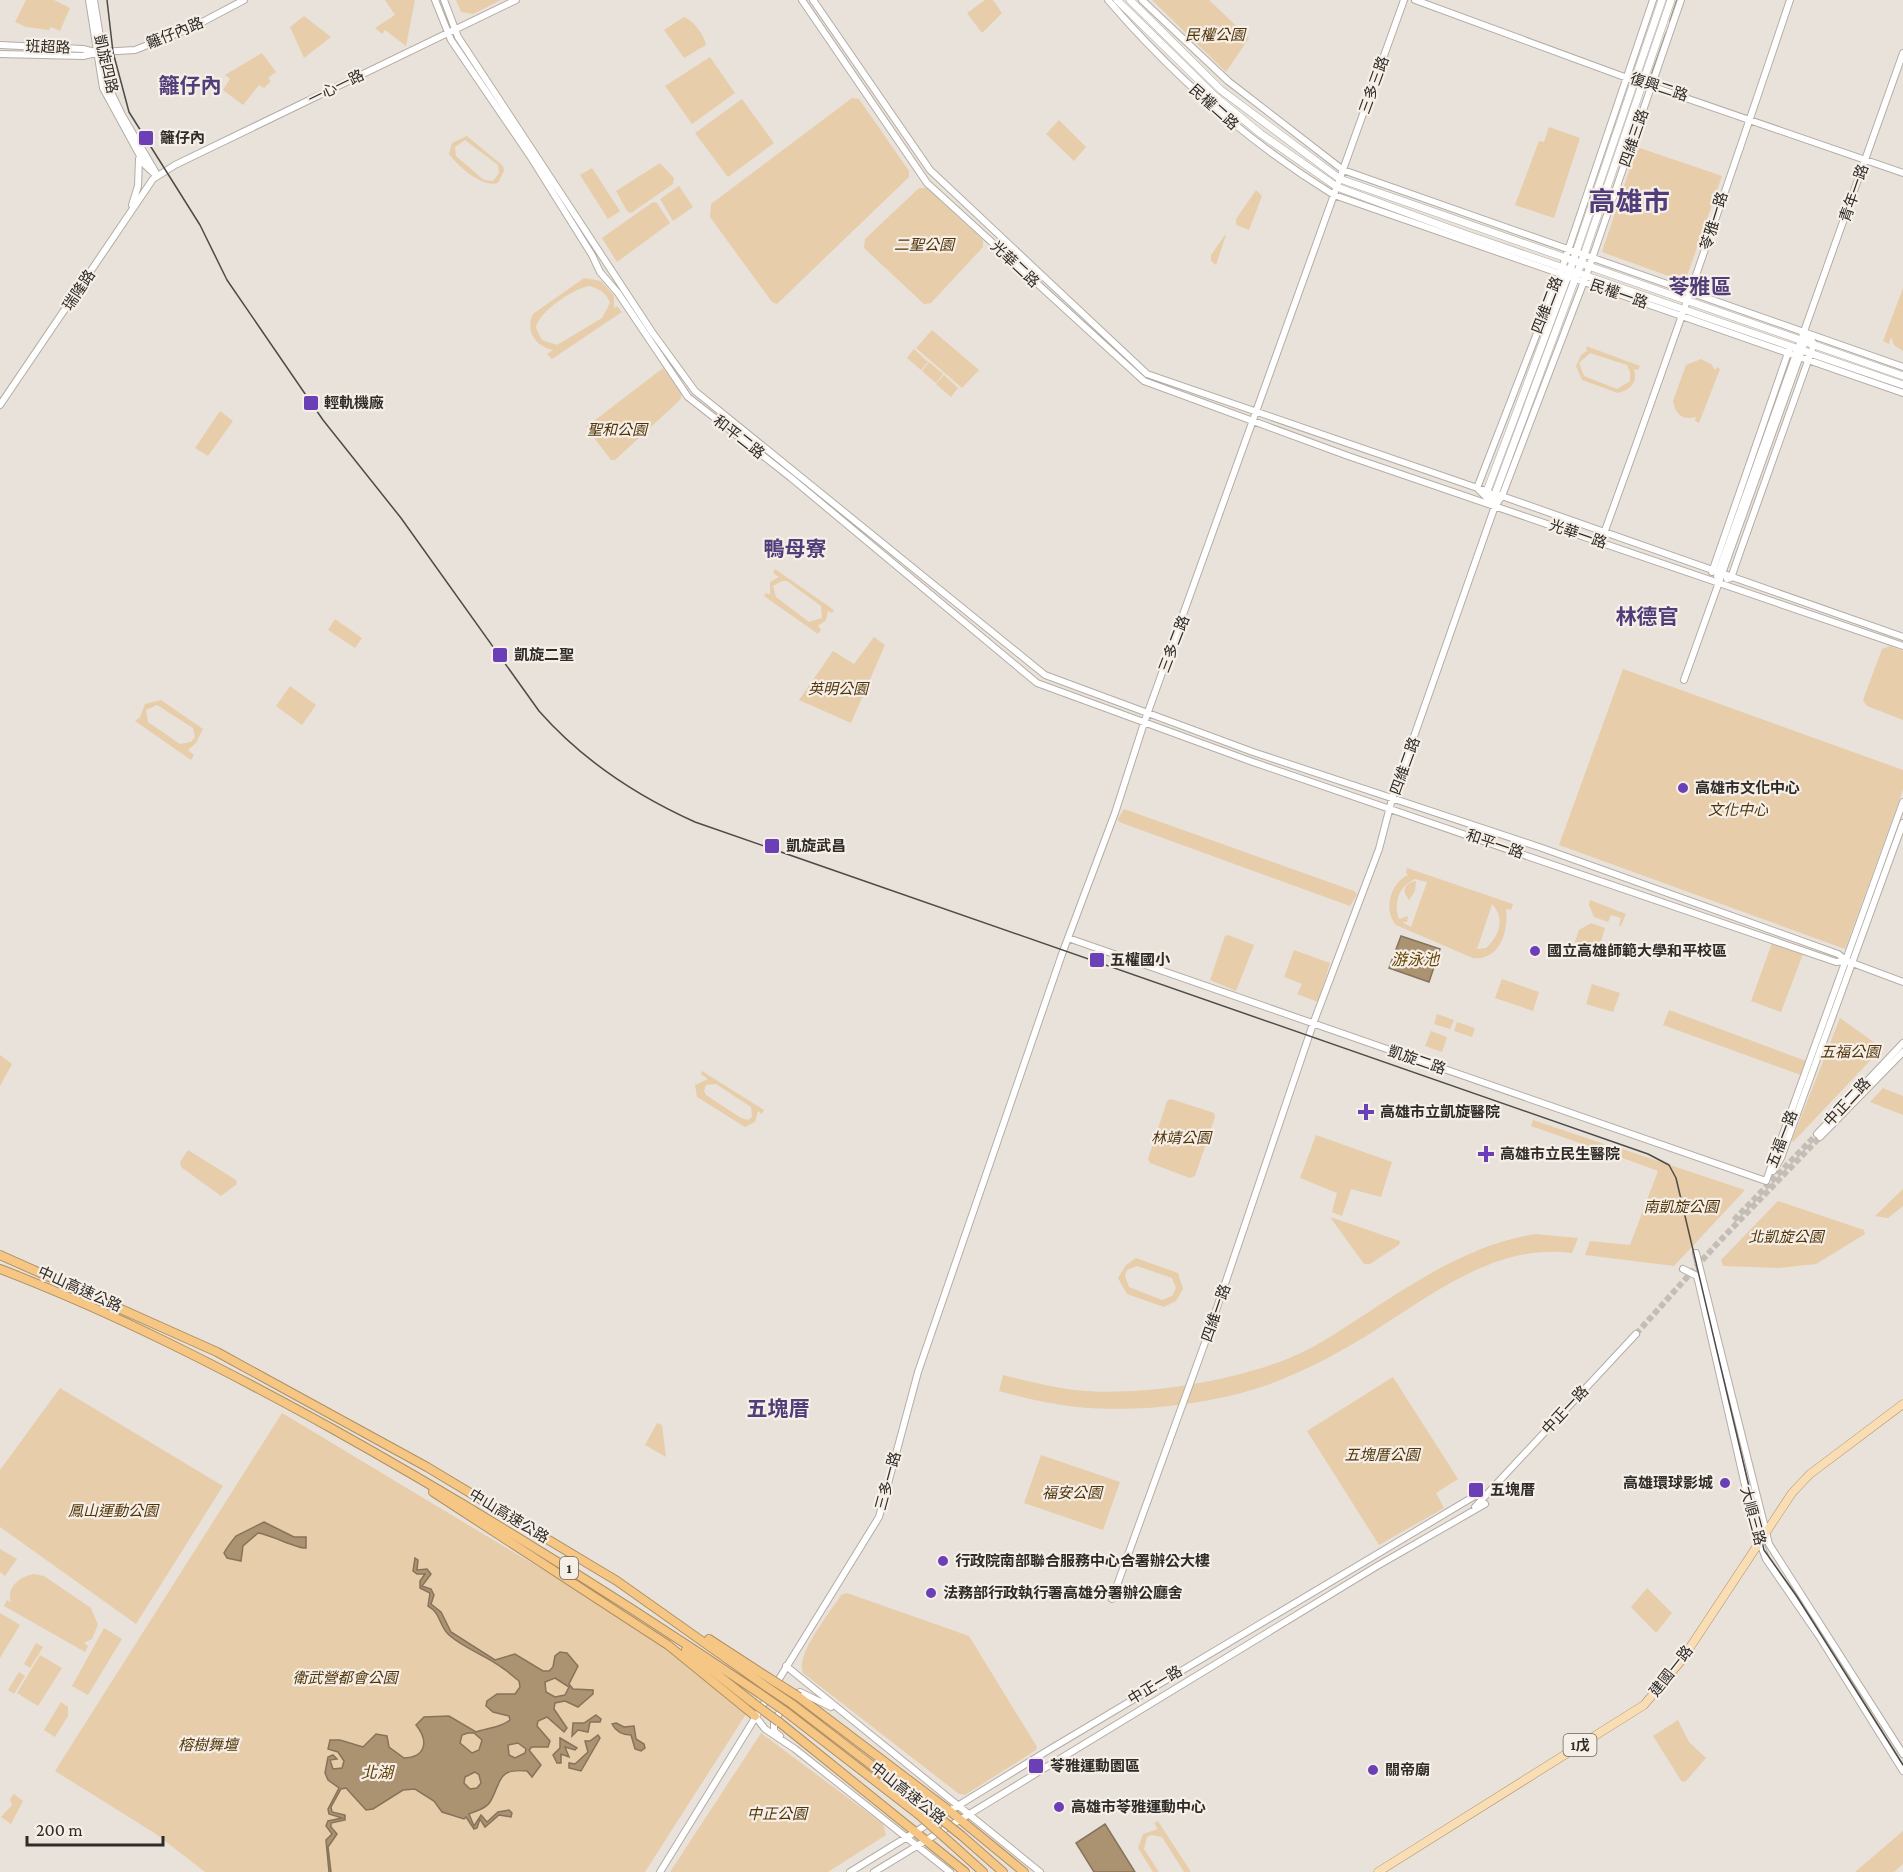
<svg xmlns="http://www.w3.org/2000/svg" width="1903" height="1872" viewBox="0 0 1903 1872" font-family="'Crimson Pro','Noto Sans TC',serif">
  <style>
    .green { fill: #e7cdaa; fill-rule: evenodd }
    .water { fill: #ab9271; stroke: #86735b; stroke-width: 1.5; fill-rule: evenodd }
    .lines { fill: none; stroke-linecap: round; stroke-linejoin: round }
    .stream { stroke: #86735b; stroke-width: 1.5 }
    .tertiary-tunnel { stroke: #c3bdb6; stroke-width: 6; stroke-dasharray: 6 3; stroke-linecap: butt }
    .tertiary-casing { stroke: #b4ada6; stroke-width: 8 }
    .secondary-casing { stroke: #b4ada6; stroke-width: 8 }
    .primary-casing { stroke: #af9064; stroke-width: 9 }
    .motorway-casing { stroke: #af9064; stroke-width: 10 }
    .tertiary { stroke: #fff; stroke-width: 6 }
    .secondary { stroke: #fff; stroke-width: 7 }
    .primary { stroke: #f9ddb5; stroke-width: 8 }
    .motorway { stroke: #f5c684; stroke-width: 8 }
    .tram { stroke: #4e4a46; stroke-width: 1.5 }
    .motorway-bridge-casing { stroke: #af9064; stroke-width: 10; stroke-linecap: butt }
    .motorway-bridge { stroke: #f5c684; stroke-width: 8 }
    .poi-dot { fill: #6b3fb6; stroke: #f6efe7; stroke-width: 2 }
    .labels { text-anchor: middle; dominant-baseline: central; stroke-width: 4.5; stroke-linejoin: round; paint-order: stroke }
    .shield { fill: #f6efe7; stroke: #6a6661; stroke-width: 1.5 }
    .shield-label { font-size: 14px; font-weight: bold; fill: #2e2b28 }
    .street-label { font-size: 15px; fill: #2e2b28; stroke: #f6efe7 }
    .park-label { font-size: 15px; font-style: italic; fill: #51360b; stroke: #f6efe7 }
    .poi-label { font-size: 15px; font-weight: bold; fill: #2e2b28; stroke: #f6efe7; text-anchor: start }
    .water-label { font-size: 16px; font-style: italic; fill: #664305; stroke: #f6efe7 }
    .district-label { font-size: 21px; font-weight: bold; fill: #503d7a; stroke: #f6efe7 }
    .town-label { font-size: 27px; font-weight: bold; fill: #503d7a; stroke: #f6efe7 }
  </style>
  <rect width="100%" height="100%" fill="#e8e2da"/>
  <path class="green" d="M26,0H54L70,8L60,31L51,27L49,30L26,27L15,22Z
    M385,0H415L406,46L385,30L382,34L375,28L395,15Z
    M456,0H501L473,14L461,12Z
    M985,0H993L1002,13L982,33L967,13Z
    M1152,0H1209L1249,38L1226,72Z
    M304,16L331,37L304,58L290,27Z
    M684,17C693,20 705,36 706,45L684,58L664,30Z
    M262,53L276,72L268,78L271,81L264,88L259,85L243,105L223,90L230,79L225,75Z
    M710,57L735,93L692,124L665,86Z
    M852,98L859,99L909,171V177L777,304L772,302L710,217L711,204Z
    M742,99L774,143L728,177L695,133Z
    M1059,120L1086,147L1074,161L1046,134Z
    M1549,127L1580,138L1554,218L1515,205L1539,141L1544,142Z
    M467,136L503,166L504,171L498,183C482,188 458,166 449,154L452,143ZM465,140L498,165L499,173L493,181L484,180L456,156L455,147Z
    M1637,147L1722,176L1685,282L1602,252Z
    M660,163L674,178L673,184L631,213L627,211L616,191Z
    M592,168L620,211L608,219L580,175Z
    M679,186L693,207L673,221L660,199Z
    M919,188H927L983,240V247L931,303L924,304L864,248L865,239Z
    M1256,190L1262,196L1249,230L1236,225V219Z
    M653,202L657,203L670,223L617,262L602,238Z
    M1225,235H1226L1216,265L1211,261V255Z
    M584,278L601,281L614,296V308L617,306L622,312L552,359L547,354L553,350C535,346 525,331 533,314ZM590,286C600,289 607,294 610,303L602,318L557,345L542,340L536,328C537,313 575,287 590,286Z
    M1903,288V351L1894,345L1891,337L1889,344L1883,341Z
    M932,330L979,370L962,388L916,348Z
    M1586,346L1640,366L1638,370L1634,369C1638,382 1631,390 1618,393L1582,380L1576,366L1581,355L1587,351ZM1590,353L1627,365L1630,372V381L1617,389L1584,376L1579,363Z
    M914,349L928,362L921,370L907,358Z
    M1701,359L1711,364L1715,370L1717,367L1720,369L1699,423L1695,421L1696,417C1683,421 1675,414 1673,401L1686,365Z
    M929,362L943,374L936,383L922,371Z
    M663,368L682,393L680,400L615,460H611L586,427Z
    M944,375L958,388L951,397L936,384Z
    M220,411L233,421L208,456L195,448Z
    M775,569L834,610L832,613L828,611L826,620L818,626L821,630L818,634L764,596L766,593L770,595V582L779,577L773,573ZM782,581H787L821,606L822,618L809,622L776,597L773,586Z
    M335,619L362,638L355,648L328,630Z
    M874,637L885,645L851,723L799,700L833,651L854,664Z
    M1890,646L1903,651V720L1867,706L1863,700L1882,649Z
    M1623,669L1903,770V790L1845,949L1559,845Z
    M290,686L316,705L302,725L276,706Z
    M161,700L203,729L196,743L188,750L194,755L191,760L135,721L140,717L145,704ZM157,705L193,728L195,737L191,742L180,744L148,722L146,710Z
    M1124,809L1354,891L1357,895L1350,906L1119,822L1118,819Z
    M1407,868L1513,904L1511,910L1506,909C1509,930 1500,961 1473,958L1396,925C1383,910 1390,883 1408,875L1406,873ZM1415,879L1427,882L1411,927L1402,922H1407L1408,916L1399,919C1393,903 1399,886 1415,879ZM1492,904C1506,919 1499,936 1486,948L1477,949Z
    M1416,881L1415,891L1409,900L1405,894C1403,886 1409,882 1416,881Z
    M1590,900L1626,914L1621,926H1619L1621,918L1611,915L1608,922L1594,917L1589,905Z
    M1591,923L1605,928L1596,956L1586,952L1588,947L1575,942L1579,930Z
    M1228,935L1254,945L1236,991L1210,980L1225,936Z
    M1772,943L1803,954L1781,1012L1751,1001Z
    M1294,950L1330,963L1318,1002L1297,994L1302,984L1284,977Z
    M1502,979L1539,992L1533,1011L1495,998Z
    M1592,984L1620,993L1613,1012L1586,1004Z
    M1669,1010L1806,1061L1801,1075L1663,1025Z
    M1437,1014L1454,1020L1450,1029L1434,1024Z
    M1840,1018L1882,1048L1793,1142L1792,1140Z
    M1457,1022L1475,1028L1472,1037L1454,1031Z
    M1431,1031L1447,1037L1442,1052L1425,1046Z
    M0,1055L12,1064L0,1086Z
    M702,1071L764,1110L762,1114L758,1111L755,1122L745,1127L697,1097L695,1085L708,1079L701,1074ZM716,1084L751,1107L752,1117L748,1120L741,1118L706,1095L704,1091L706,1085Z
    M1883,1088L1903,1096V1115L1870,1102Z
    M1171,1099L1214,1113L1215,1117L1195,1176L1190,1178L1150,1163L1148,1159L1167,1101Z
    M1533,1120L1604,1144L1600,1150L1531,1126Z
    M1316,1135L1392,1162L1381,1197L1351,1189L1342,1216L1332,1212L1337,1193L1300,1178Z
    M1622,1149L1745,1190L1674,1266L1585,1255L1590,1241L1630,1245L1658,1171L1620,1157Z
    M188,1150L236,1180L237,1184L221,1196L181,1167L180,1162Z
    M1903,1189V1206L1888,1218L1875,1216Z
    M1778,1201L1864,1230L1865,1234L1816,1264L1779,1268L1723,1266L1721,1260Z
    M1330,1217L1400,1241L1399,1245L1370,1264H1364Z
    M1536,1234L1578,1238L1572,1253C1497,1243 1434,1293 1374,1331C1346,1349 1316,1365 1285,1378C1222,1405 1124,1416 1056,1404C1037,1401 1018,1396 999,1391L1003,1375C1026,1381 1051,1387 1074,1390C1142,1398 1259,1379 1318,1344C1389,1302 1453,1247 1536,1234Z
    M1136,1258L1178,1273L1183,1289L1176,1301L1164,1307L1127,1294L1118,1278L1126,1265ZM1137,1266L1172,1278L1176,1288L1172,1296L1162,1300L1129,1287L1125,1276L1127,1270Z
    M1393,1377L1458,1479L1436,1493L1444,1508L1379,1545L1307,1431Z
    M60,1388L223,1486L136,1624L0,1527V1470Z
    M282,1413L618,1615L673,1652L748,1711L645,1872H205L156,1834L55,1771Z
    M657,1423L662,1425L666,1457L645,1445Z
    M1041,1455L1120,1482L1103,1530L1024,1503Z
    M0,1549L17,1559L5,1576L0,1572Z
    M34,1574L44,1576L91,1608L98,1625L92,1639L84,1643L88,1646L85,1652L4,1606L7,1600L11,1602C6,1588 20,1576 34,1574Z
    M1647,1588L1672,1613L1656,1633L1631,1607Z
    M847,1593L969,1636L1037,1747L1036,1750L965,1795L959,1794L803,1673C795,1654 830,1613 841,1595Z
    M0,1613L20,1625L0,1658Z
    M104,1628L122,1639L88,1695L72,1686Z
    M36,1643L43,1647L30,1668L24,1664Z
    M40,1655L62,1668L38,1706L17,1693Z
    M19,1672L25,1676L14,1694L8,1690Z
    M61,1702L68,1707V1716L55,1737L44,1730Z
    M1678,1720L1689,1742L1706,1758L1686,1781L1682,1782L1653,1736Z
    M761,1733L883,1824L886,1835L828,1872H670Z
    M14,1794L23,1801L11,1824L1,1817L12,1805L10,1799Z
    M1158,1821L1191,1872H1184L1162,1837L1152,1835L1147,1837L1144,1849L1159,1872H1153L1138,1848L1143,1834L1158,1829L1154,1823Z
    M1903,1831V1864L1894,1872H1855Z"/>
  <path class="water" d="M1401,936L1440,949L1429,982L1389,968Z
    M264,1522L294,1537H306V1548C297,1549 272,1535 258,1533L243,1546L241,1561L227,1558L224,1553C227,1547 232,1541 236,1536Z
    M415,1558L418,1560L417,1570L427,1569L431,1574L422,1586L431,1589L434,1595L431,1604L441,1612L451,1632L495,1660L515,1654L543,1671H549L553,1667L555,1656L560,1652L567,1653L578,1666L569,1684L573,1689L593,1690V1694L578,1707L565,1701L555,1703L554,1709L567,1728L564,1732L547,1717L538,1721L537,1726L550,1741L548,1747H532L529,1750L541,1765L532,1777L527,1771C496,1768 502,1782 490,1802C486,1809 476,1811 469,1814L474,1826L481,1815L487,1822L498,1812L509,1810L512,1813L511,1817L499,1815L485,1827L480,1819L477,1828L474,1829L466,1817L464,1819L442,1812L434,1801L415,1789L403,1790L373,1809L366,1810L346,1788L341,1789L331,1807L332,1812L345,1815V1820L331,1823V1827L337,1834L328,1847L331,1872H329L326,1840L332,1834L326,1826L328,1821L342,1818L329,1814L328,1809L339,1788L328,1780L325,1773L328,1757L333,1755L337,1759L330,1760L333,1769L342,1768L344,1761L338,1752L328,1749L330,1740H340L363,1747L376,1734L387,1736L389,1747L404,1758C426,1757 429,1741 416,1725L424,1717L449,1716L476,1732C487,1728 500,1728 510,1720L509,1716L493,1712L486,1706L487,1701L497,1694H515L520,1687L519,1681C512,1676 508,1671 501,1667C485,1655 465,1649 449,1635C439,1626 441,1613 428,1606L430,1593L420,1588V1581L425,1574H417L413,1571ZM555,1678L569,1687L565,1695L555,1697L546,1692L545,1682ZM468,1733H474L482,1740L479,1750L472,1753L460,1743L462,1735ZM518,1743L526,1749L525,1753L515,1758L509,1755L508,1745ZM475,1772L479,1775L481,1783L477,1788L470,1789L464,1783L465,1777Z
    M596,1715L601,1719L600,1722H590L588,1732L578,1730L572,1736L573,1723H584Z
    M616,1723L624,1727L634,1726L636,1739L644,1744L645,1748L641,1751L635,1749L631,1735C623,1735 616,1732 612,1724Z
    M598,1735L600,1738L581,1771L569,1768V1763L575,1764L588,1752L585,1741H590Z
    M560,1738L577,1748L575,1750L565,1747L569,1757L561,1754V1763H557L553,1755L560,1748Z
    M1105,1824L1135,1872H1094L1076,1843Z"/>
  <g class="lines">
    <path class="stream" d="M1670,21L1677,0
      M1652,73L1666,33"/>
    <path class="tertiary-tunnel" d="M1734,1220L1817,1134
      M1636,1334L1715,1246L1820,1137"/>
    <defs>
      <path id="tertiary" d="M89,0L103,88L145,165L157,176
        M94,0L108,86L122,115L156,173
        M435,0L451,40L530,156L592,255L600,272L618,293L688,397L790,477L1037,683L1250,761L1836,962L1846,961
        M444,0L458,37L652,332L695,391L1045,675L1253,752L1542,848L1838,954L1847,961L1903,982
        M802,0L927,183L1144,381L1348,456L1903,646
        M813,0L930,170L1147,374L1489,492
        M1108,0C1174,77 1248,142 1334,195L1903,393
        M1142,0L1228,81L1343,170L1903,367
        M1415,0L1619,75L1903,173
        M0,45L83,49L95,52
        M0,54L83,56L101,52L135,50L193,27L244,0
        M132,205L138,186L139,159
        M0,405L153,179L175,165L516,0
        M1499,495L1903,637
        M1490,501L1477,488L1560,274L1653,0
        M1603,536C1668,358 1730,179 1790,0
        M1712,572L1789,350
        M1717,576L1903,53
        M1727,579L1731,578L1740,552L1814,344L1805,333
        M1684,680L1806,339
        M1068,938L1766,1181
        M1817,1134L1903,1043
        M1820,1137L1903,1052
        M1773,1171L1781,1158L1903,823
        M1766,1181L1903,802
        M1696,1253L1769,1544L1903,1754
        M1683,1269L1697,1276L1699,1284L1755,1529L1766,1559L1819,1636L1903,1771
        M1475,1507L1636,1334
        M1112,1599L1207,1337L1313,1024L1379,849L1392,799L1495,506L1502,496L1586,276L1681,0
        M786,1666L1040,1872
        M794,1695L800,1692L831,1707
        M755,1716L765,1729L795,1749L950,1872
        M780,1736L774,1731V1722L783,1707
        M660,1872L879,1517L918,1372L1062,954L1115,813L1144,723L1404,0
        M850,1872L1047,1751L1478,1494
        M874,1872L1377,1566L1485,1504"/>
      <path id="secondary" d="M1117,0L1216,97L1261,134L1337,187L1459,232L1903,385
        M1130,0L1221,90L1340,179L1903,376
        M1495,503V494L1584,255L1671,0
        M1495,506L1487,491L1570,270L1662,0"/>
      <path id="primary" d="M1378,1872L1644,1705L1681,1661L1792,1493L1810,1474L1903,1404"/>
      <path id="motorway" d="M0,1255L217,1352L427,1467L617,1581L764,1685
        M0,1269C115,1313 224,1369 331,1428C478,1510 620,1599 759,1693
        M433,1492L668,1645L755,1716
        M709,1639L769,1678
        M686,1650L752,1702
        M799,1697L951,1812L1024,1872
        M792,1704L926,1807
        M786,1712L918,1814
        M779,1722L965,1872
        M962,1836L1003,1872
        M953,1845L983,1872"/>
    </defs>
    <use href="#tertiary" class="tertiary-casing"/>
    <use href="#secondary" class="secondary-casing"/>
    <use href="#primary" class="primary-casing"/>
    <use href="#motorway" class="motorway-casing"/>
    <use href="#tertiary" class="tertiary"/>
    <use href="#secondary" class="secondary"/>
    <use href="#primary" class="primary"/>
    <use href="#motorway" class="motorway"/>
    <path class="tram" d="M107,0L113,52L129,112L200,225L227,280L323,420L401,518L539,711C583,761 635,795 695,822L1648,1154L1669,1165L1676,1178L1764,1550L1796,1595L1903,1765"/>
    <defs>
      <path id="motorway-bridge" d="M769,1678L799,1697
        M764,1685L792,1704
        M759,1693L786,1712
        M752,1702L779,1722
        M926,1807L962,1836
        M918,1814L953,1845"/>
    </defs>
    <use href="#motorway-bridge" class="motorway-bridge-casing"/>
    <use href="#motorway-bridge" class="motorway-bridge"/>
  </g>
  <g class="poi-dot">
    <rect x="138" y="130" width="16" height="16" rx="3"/>
    <rect x="303" y="395" width="16" height="16" rx="3"/>
    <rect x="492" y="647" width="16" height="16" rx="3"/>
    <circle cx="1683" cy="788" r="6"/>
    <rect x="764" y="838" width="16" height="16" rx="3"/>
    <circle cx="1535" cy="951" r="6"/>
    <rect x="1089" y="952" width="16" height="16" rx="3"/>
    <path d="M1363 1103h6v6h6v6h-6v6h-6v-6h-6v-6h6z"/>
    <path d="M1483 1145h6v6h6v6h-6v6h-6v-6h-6v-6h6z"/>
    <circle cx="1725" cy="1483" r="6"/>
    <rect x="1468" y="1482" width="16" height="16" rx="3"/>
    <circle cx="943" cy="1561" r="6"/>
    <circle cx="931" cy="1593" r="6"/>
    <rect x="1028" y="1758" width="16" height="16" rx="3"/>
    <circle cx="1373" cy="1770" r="6"/>
    <circle cx="1059" cy="1807" r="6"/>
  </g>
  <g class="labels">
    <g class="shield">
      <rect x="560" y="1557" width="18" height="22" rx="4.5"/>
      <rect x="1563.5" y="1734" width="33" height="22" rx="4.5"/>
    </g>
    <g class="shield-label">
      <text x="569" y="1568">1</text>
      <text x="1580" y="1745">1戊</text>
    </g>
    <g class="street-label">
      <text transform="translate(175 33) rotate(-22)">籬仔內路</text>
      <text transform="translate(48 47) rotate(2)">班超路</text>
      <text transform="translate(106 64) rotate(77)">凱旋四路</text>
      <text transform="translate(1374 85) rotate(-70)">三多三路</text>
      <text transform="translate(336 87) rotate(-26)">一心一路</text>
      <text transform="translate(1659 87) rotate(18)">復興二路</text>
      <text transform="translate(1214 107) rotate(42)">民權二路</text>
      <text transform="translate(1634 138) rotate(-71)">四維三路</text>
      <text transform="translate(1854 193) rotate(-71)">青年一路</text>
      <text transform="translate(1714 221) rotate(-73)">苓雅一路</text>
      <text transform="translate(1015 264) rotate(43)">光華二路</text>
      <text transform="translate(79 290) rotate(-56)">瑞隆路</text>
      <text transform="translate(1619 294) rotate(19)">民權一路</text>
      <text transform="translate(1547 305) rotate(-69)">四維二路</text>
      <text transform="translate(739 437) rotate(38)">和平二路</text>
      <text transform="translate(1578 534) rotate(19)">光華一路</text>
      <text transform="translate(1174 644) rotate(-69)">三多二路</text>
      <text transform="translate(1405 766) rotate(-70)">四維二路</text>
      <text transform="translate(1495 844) rotate(19)">和平一路</text>
      <text transform="translate(1417 1060) rotate(19)">凱旋二路</text>
      <text transform="translate(1847 1102) rotate(-47)">中正二路</text>
      <text transform="translate(1782 1139) rotate(-69)">五福一路</text>
      <text transform="translate(80 1289) rotate(24)">中山高速公路</text>
      <text transform="translate(1216 1313) rotate(-71)">四維一路</text>
      <text transform="translate(1565 1410) rotate(-47)">中正一路</text>
      <text transform="translate(888 1481) rotate(-75)">三多一路</text>
      <text transform="translate(509 1516) rotate(31)">中山高速公路</text>
      <text transform="translate(1753 1516) rotate(75)">大順三路</text>
      <text transform="translate(1671 1671) rotate(-52)">建國一路</text>
      <text transform="translate(1155 1685) rotate(-31)">中正一路</text>
      <text transform="translate(908 1793) rotate(38)">中山高速公路</text>
    </g>
    <g class="park-label">
      <text x="1215" y="35">民權公園</text>
      <text x="924" y="245">二聖公園</text>
      <text x="617" y="430">聖和公園</text>
      <text x="838" y="689">英明公園</text>
      <text x="1738" y="810">文化中心</text>
      <text x="1850" y="1052">五福公園</text>
      <text x="1181" y="1138">林靖公園</text>
      <text x="1681" y="1207">南凱旋公園</text>
      <text x="1786" y="1237">北凱旋公園</text>
      <text x="1382" y="1455">五塊厝公園</text>
      <text x="1072" y="1493">福安公園</text>
      <text x="113" y="1511">鳳山運動公園</text>
      <text x="345" y="1678">衛武營都會公園</text>
      <text x="208" y="1745">榕樹舞壇</text>
      <text x="777" y="1814">中正公園</text>
    </g>
    <g class="poi-label">
      <text x="160" y="138">籬仔內</text>
      <text x="324" y="403">輕軌機廠</text>
      <text x="514" y="655">凱旋二聖</text>
      <text x="1695" y="788">高雄市文化中心</text>
      <text x="786" y="846">凱旋武昌</text>
      <text x="1547" y="951">國立高雄師範大學和平校區</text>
      <text x="1110" y="960">五權國小</text>
      <text x="1380" y="1112">高雄市立凱旋醫院</text>
      <text x="1500" y="1154">高雄市立民生醫院</text>
      <text x="1713" y="1483" text-anchor="end">高雄環球影城</text>
      <text x="1490" y="1490">五塊厝</text>
      <text x="955" y="1561">行政院南部聯合服務中心合署辦公大樓</text>
      <text x="943" y="1593">法務部行政執行署高雄分署辦公廳舍</text>
      <text x="1050" y="1766">苓雅運動園區</text>
      <text x="1385" y="1770">關帝廟</text>
      <text x="1071" y="1807">高雄市苓雅運動中心</text>
    </g>
    <g class="water-label">
      <text x="1415" y="959">游泳池</text>
      <text x="377" y="1772">北湖</text>
    </g>
    <g class="district-label">
      <text x="190" y="86">籬仔內</text>
      <text x="1700" y="287">苓雅區</text>
      <text x="795" y="549">鴨母寮</text>
      <text x="1647" y="617">林德官</text>
      <text x="778" y="1409">五塊厝</text>
    </g>
    <g class="town-label">
      <text x="1629" y="202">高雄市</text>
    </g>
  </g>
  <path d="M27 1836v9h136v-9" fill="none" stroke="#2e2b28" stroke-width="3"/>
  <text x="36" y="1836" font-size="18" fill="#2e2b28" stroke="#f6efe7" stroke-width="4.5" paint-order="stroke">200 m</text>
</svg>
